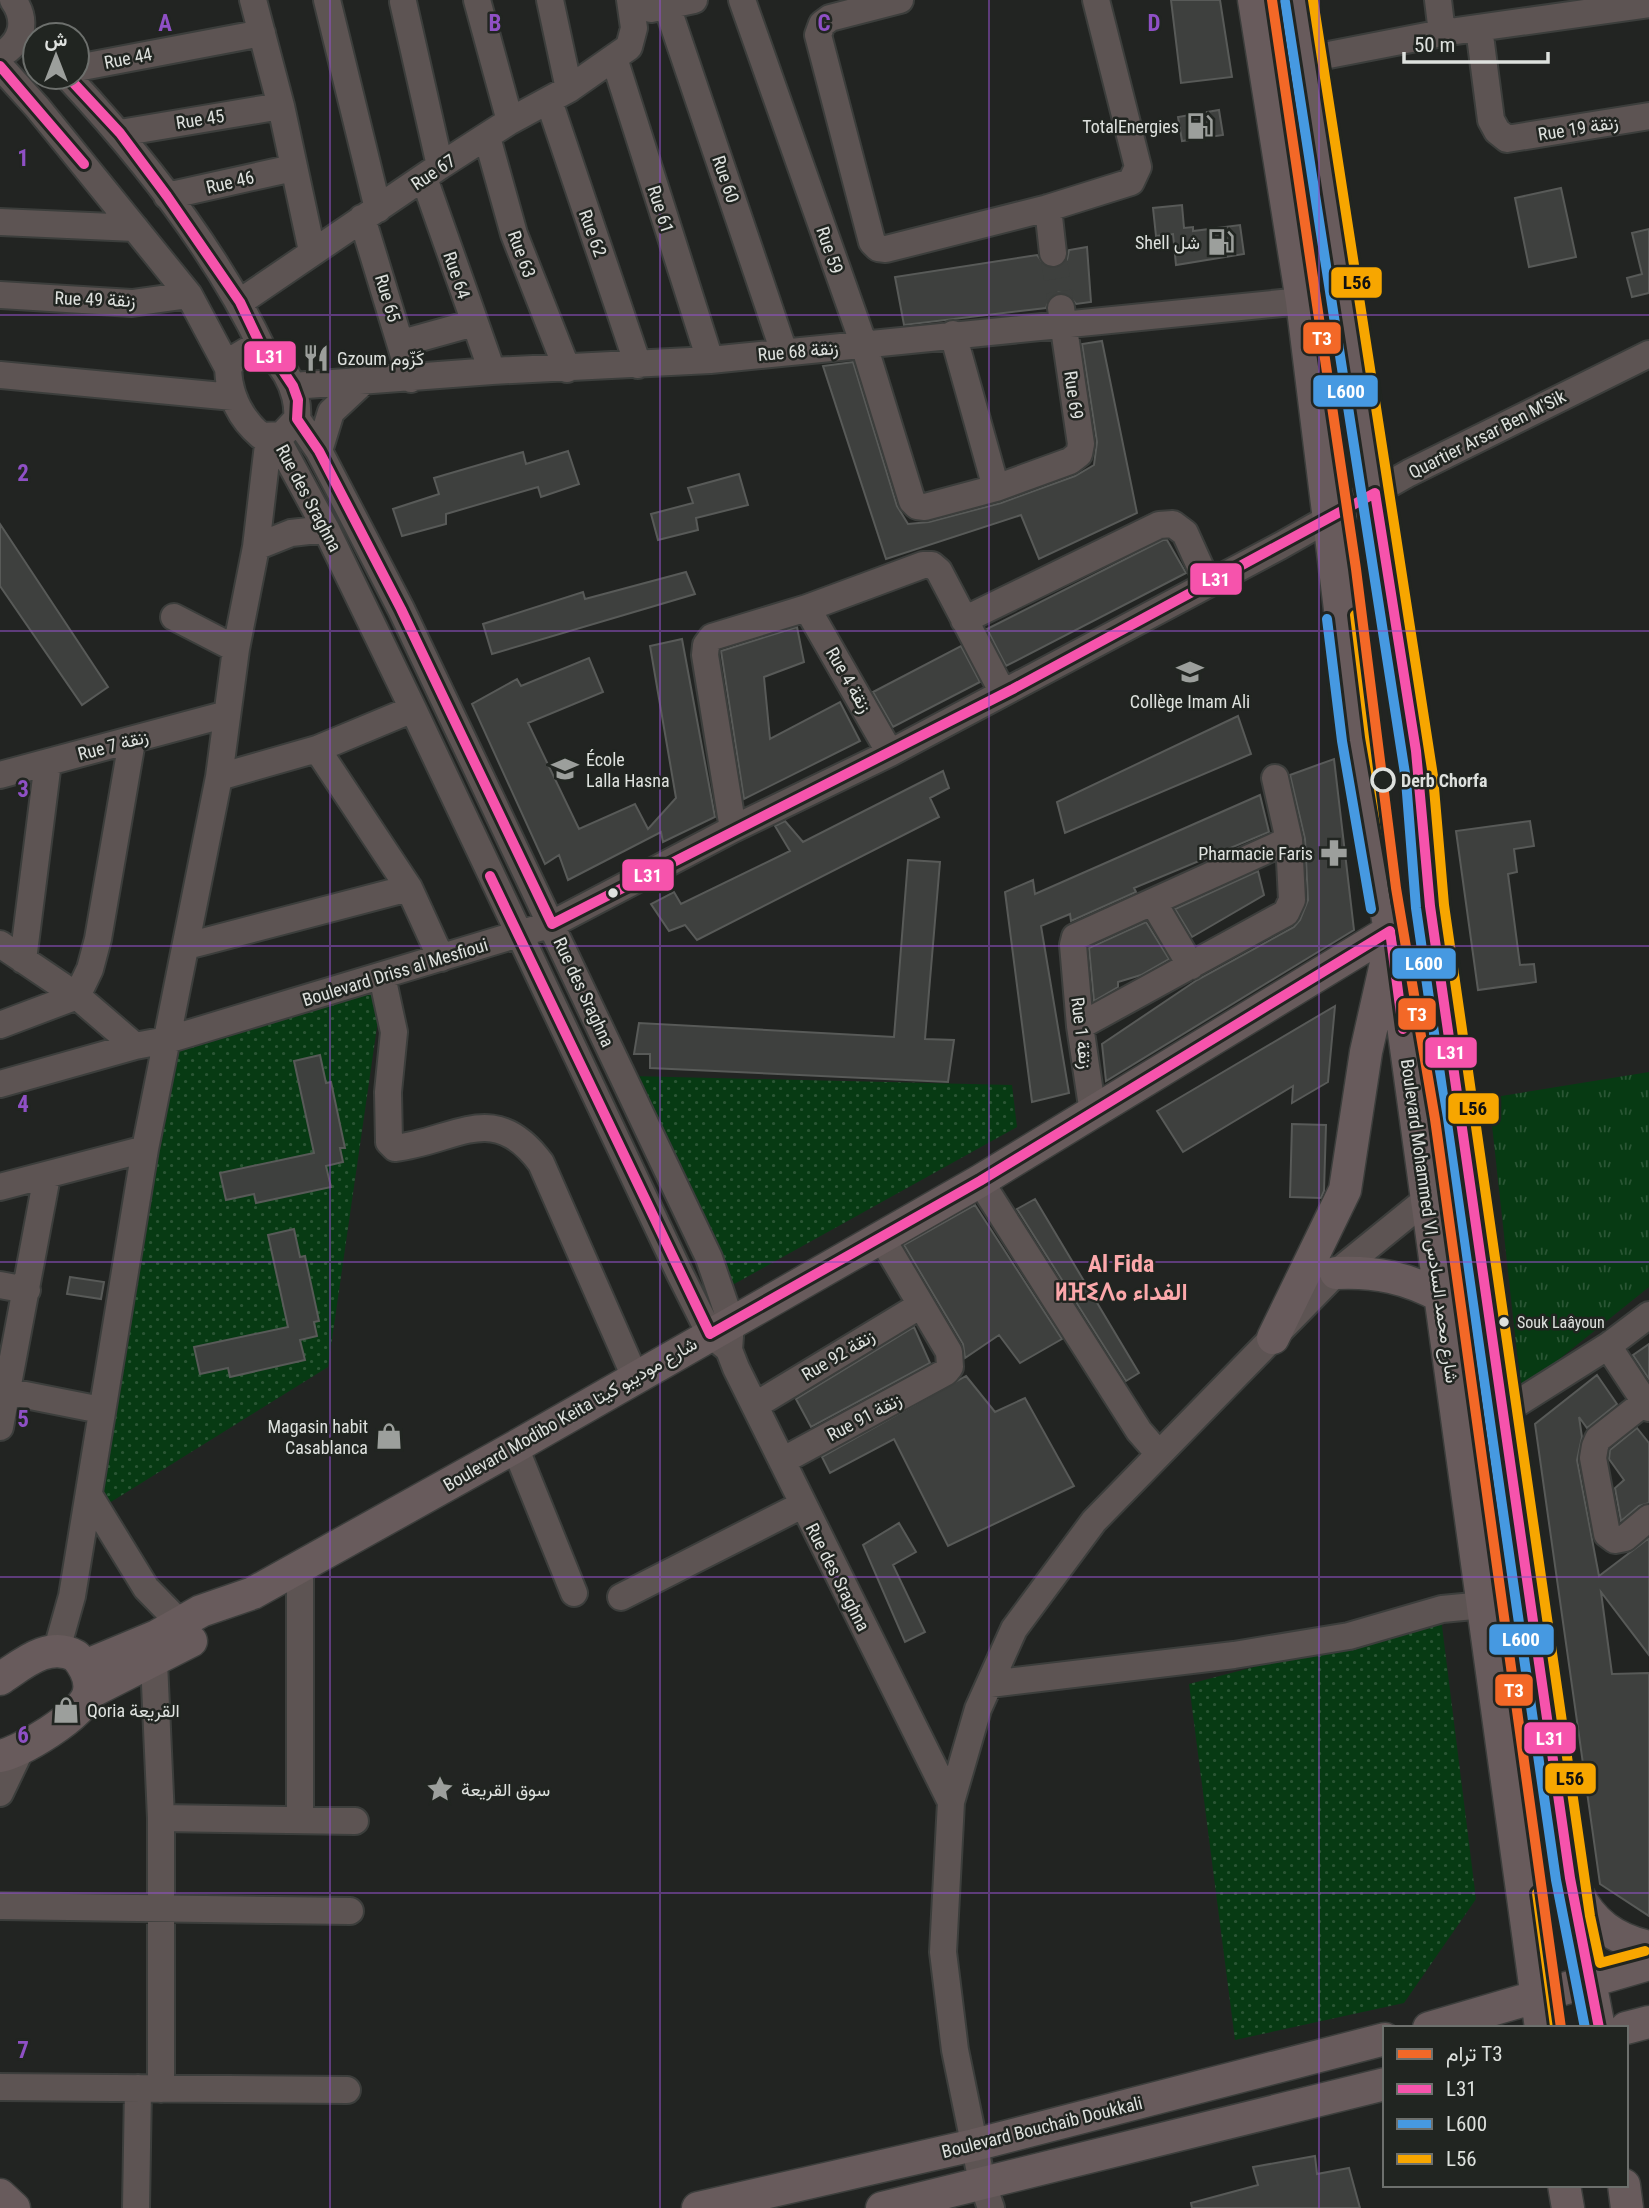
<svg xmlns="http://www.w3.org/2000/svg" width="1649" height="2208" viewBox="0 0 1649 2208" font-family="'Roboto Condensed',Vazirmatn,'Noto Sans Tifinagh',sans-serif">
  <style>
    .grass { fill: url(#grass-dots) }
    .park { fill: url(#park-tufts) }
    .building { fill: #3e403e; stroke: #585a58; stroke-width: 2 }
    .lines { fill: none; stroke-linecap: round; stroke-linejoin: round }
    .minor-tunnel { stroke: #3e403e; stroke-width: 26; stroke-dasharray: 26 13; stroke-linecap: butt }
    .minor-casing { stroke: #3c3e3c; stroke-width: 30 }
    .major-casing { stroke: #3c3e3c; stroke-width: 35 }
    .minor { stroke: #5d5453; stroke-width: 26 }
    .major { stroke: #685b5c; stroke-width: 32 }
    .bus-1-casing { stroke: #212521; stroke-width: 16 }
    .bus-2-casing { stroke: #212521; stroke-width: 16 }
    .bus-3-casing { stroke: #212521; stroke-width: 16 }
    .bus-1 { stroke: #f653ac; stroke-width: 10 }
    .bus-2 { stroke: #4699e1; stroke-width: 10 }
    .bus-3 { stroke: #f7a600; stroke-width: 10 }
    .tram-1-casing { stroke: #212521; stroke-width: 16 }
    .tram-1 { stroke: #f36827; stroke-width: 10 }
    .grid { fill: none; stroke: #8f50c5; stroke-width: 2; stroke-opacity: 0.55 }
    .stop-dot { fill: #212521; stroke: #dee1de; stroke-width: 3.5 }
    .bus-dot { fill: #dee1de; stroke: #212521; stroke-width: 2.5 }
    .labels { text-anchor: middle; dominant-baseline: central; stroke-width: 5; stroke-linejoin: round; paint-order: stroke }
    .bus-label { font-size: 16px; fill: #dee1de; stroke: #212521; text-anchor: start }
    .street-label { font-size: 18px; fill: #dee1de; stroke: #212521 }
    .poi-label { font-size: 18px; fill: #dee1de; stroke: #212521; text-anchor: end }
    .stop-label { font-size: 18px; font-weight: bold; fill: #dee1de; stroke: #212521; text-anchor: start }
    .district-label { font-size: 24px; font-weight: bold; fill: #fca8ab; stroke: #212521 }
    .grid-label { font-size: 23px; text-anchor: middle; font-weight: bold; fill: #8f50c5; stroke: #212521; stroke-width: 5; stroke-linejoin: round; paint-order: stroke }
    .line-badge { stroke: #212521; stroke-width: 2.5 }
    .badge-label { font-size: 19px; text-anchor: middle; font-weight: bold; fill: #fff }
    .pale-badge-label { font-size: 19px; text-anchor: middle; font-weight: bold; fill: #111 }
  </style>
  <defs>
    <pattern id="grass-dots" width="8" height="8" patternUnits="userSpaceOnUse" patternTransform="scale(1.75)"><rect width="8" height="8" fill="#073a13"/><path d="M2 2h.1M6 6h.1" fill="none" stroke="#2b5635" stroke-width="1.8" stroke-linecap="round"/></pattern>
    <pattern id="park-tufts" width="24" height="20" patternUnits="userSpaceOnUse" patternTransform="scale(1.75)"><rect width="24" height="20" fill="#073a13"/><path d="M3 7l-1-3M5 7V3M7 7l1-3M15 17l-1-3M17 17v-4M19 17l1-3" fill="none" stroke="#2b5635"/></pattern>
  </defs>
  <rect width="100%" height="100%" fill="#222422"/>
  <path class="grass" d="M383,985L328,1367L98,1510L173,1048Z
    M631,1076L1012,1085L1017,1127L727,1288Z
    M1441,1618L1476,1899L1404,2003L1235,2040L1189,1684Z"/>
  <path class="park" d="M1649,1072V1287L1521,1390L1489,1098Z"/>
  <path class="building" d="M1171,0H1220L1232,77L1181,83Z
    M1219,110L1223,135L1182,141L1178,117Z
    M1561,188L1576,257L1529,267L1515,198Z
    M1182,205L1184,228L1193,227V231L1240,225L1244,254L1176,265L1173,234L1156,236L1153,208Z
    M1649,229V293L1632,297L1627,278L1642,274L1632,233Z
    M1087,247L1091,302L1076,304L1067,294L1059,292L1051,296L1046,308L904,325L895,277L1037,255L1046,267L1055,268L1067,260L1069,250Z
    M1102,341L1137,513L1039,559L1021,515L886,559L823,366L853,362L897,506L908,524L929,522L1001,503L1075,476L1094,465L1097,442L1082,344Z
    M568,451L579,484L541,497L538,487L446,514V524L402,536L393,509L439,494L434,478L523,452L526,464Z
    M739,474L748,505L696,518L698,530L658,540L651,514L693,503L688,488Z
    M0,524L108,687L82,705L0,586Z
    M1163,540H1167L1186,573L1006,666L987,629Z
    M686,572L695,594L492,654L483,624L583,592L585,599Z
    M797,627L804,662L764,677L770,739L840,702L860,741L744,799L721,651Z
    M682,639L715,817L663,842L661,832L568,880L559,855L545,864L472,704L517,679L521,686L589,658L603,692L528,723L579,829L635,804L648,829L676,798L650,646Z
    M961,646L980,682L893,727L873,692Z
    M1238,716L1251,754L1065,833L1057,802Z
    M1334,759L1354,930L1106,1081L1102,1044L1197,980L1294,927L1300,920L1308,900L1305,839L1290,775Z
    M943,771L949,788L930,798L939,817L697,940L685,925L669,931L651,904L674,892L681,904L790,851L775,826L785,821L803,842Z
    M1260,795L1269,832L1134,888L1136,892L1071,921L1070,914L1041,926L1069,1093L1032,1102L1005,892L1033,880L1035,894Z
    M1530,821L1534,846L1514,849L1517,872L1508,874L1520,965L1534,964L1536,982L1478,990L1456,831Z
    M908,860L940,862L925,1039L954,1040L948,1082L650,1068V1054H634L639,1023L894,1037Z
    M1258,871L1264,895L1192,937L1175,909Z
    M1146,922L1169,959L1141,975L1118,982V987L1094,1001L1089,948Z
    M1335,1006L1328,1082L1292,1103L1293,1086L1183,1152L1157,1111Z
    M320,1055L326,1083L331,1082L345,1148H340L343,1162L326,1166L331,1187L256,1203L254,1194L226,1200L220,1173L314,1153L294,1061Z
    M1292,1124L1326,1125L1324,1191L1321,1198L1290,1197Z
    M1035,1199L1139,1373L1126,1381L1017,1209Z
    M975,1205L1062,1339L1020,1363L999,1335L965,1358L963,1344L904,1245Z
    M294,1229L300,1257L305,1256L319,1321L314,1322L317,1336L300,1340L305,1360L230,1377L228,1368L200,1374L194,1347L288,1327L268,1235Z
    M70,1277L104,1282L101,1299L67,1294Z
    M914,1327L930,1363L811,1427L796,1399Z
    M1649,1344V1379L1633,1355Z
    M1597,1375L1617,1404L1587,1428L1579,1417L1582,1437L1577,1460L1599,1576L1649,1538V1655L1601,1592L1612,1674L1649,1673V1916L1600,1884L1535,1424Z
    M966,1376L995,1412L1025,1398L1074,1486L948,1546L894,1439L830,1473L822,1457Z
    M1637,1428L1649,1443V1503L1639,1506L1621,1521L1615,1488L1624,1480L1609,1459L1610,1450Z
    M899,1523L916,1552L893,1565L925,1632L905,1642L863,1545Z
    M1315,2156L1317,2174L1349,2168L1360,2208H1192L1191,2203L1258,2185L1253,2167Z"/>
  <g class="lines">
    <path class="minor-tunnel" d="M1053,253L1061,306"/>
    <defs>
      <path id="minor" d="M253,0L281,106L312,251
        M327,0L378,209
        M477,0L510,121
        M550,0L569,89
        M742,0L864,345L912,501L917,506L925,507L996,488L1070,461L1079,454L1081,444L1061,308
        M900,0L830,18L822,24L818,35L872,242L878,248L886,249L1048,208L1131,182L1138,167L1096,0
        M1438,0L1442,33
        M403,2L440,166
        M667,6L784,352
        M651,9L694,0
        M1479,28L1491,120L1497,131L1507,139L1649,116
        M0,55C22,43 28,21 13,0
        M614,58L710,360
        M1308,59L1442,33L1649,4
        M0,66L37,107L189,295L228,368
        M77,68L262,33
        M68,77C143,158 216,250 263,350
        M549,101L638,365
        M120,133L281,106
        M487,137L514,234L567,369
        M424,178L492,371
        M167,196L293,168
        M1048,208L1053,253
        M362,218L411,379
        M0,222L135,228
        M0,295L132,303L189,295
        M240,302L440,166L510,121L569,89L629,47L634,28L630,0
        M953,334L996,488
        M402,343L474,323
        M250,349C281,349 300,393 297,419L282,435L261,436C240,418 229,395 228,368L235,358Z
        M0,375L233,397
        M293,386L492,371L710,360L1302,301
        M297,419L319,451L401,609L709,1258L731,1322L729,1350L736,1368L951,1802
        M276,437L326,529L413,709L680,1274L710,1334L726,1347
        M319,451L331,412L363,382
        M256,547L291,533L326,529
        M807,608L890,753
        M174,617L236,649
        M964,620L1159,525L1173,524L1185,533L1208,584
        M317,749L409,888L441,958
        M0,775L227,714
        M219,777L317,749L413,709
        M1275,778L1289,840
        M733,829L705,655L706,645L712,637L807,608L923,565H932L939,571L1003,693
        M1153,902L1191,966
        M0,944L77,996L135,1046
        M187,946L409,888
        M23,960L48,762
        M382,976L394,1032L388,1092L389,1142L395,1148C456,1141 494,1099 541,1163L635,1377
        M0,1025L77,996L90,969L98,939L132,741
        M1080,1026L1286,913L1292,900L1289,840L1075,937L1073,945L1080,1026L1093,1113
        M0,1084L135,1046L167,1040L552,924L733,829L890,753L1280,546L1409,473L1649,354
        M980,1181L1139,1431L1159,1454
        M0,1187L145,1149
        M0,1285L27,1290
        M1608,1346L1649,1408
        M0,1390L101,1410
        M1645,1402L1598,1439L1595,1446L1593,1458L1607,1534L1615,1540L1625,1538L1649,1518
        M756,1405L921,1305
        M1502,1413L1608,1346L1649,1315
        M0,1427L47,1176
        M515,1447L574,1593
        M782,1461L946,1372L950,1367L949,1352L881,1237
        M89,1495L146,1588L180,1623
        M300,1567V1820
        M621,1597L802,1505
        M57,1649L72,1596L145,1149L219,777L236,649L256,547L269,436
        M154,1662L161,1818V2089
        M990,1684L1234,1655L1349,1636L1442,1609L1484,1605
        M0,1793L21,1749
        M161,1818L355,1821
        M0,1906L350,1911
        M0,2087L347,2090
        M136,2208L138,2088
        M991,2208L982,2182L955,2050L943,1952L951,1802L978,1709L1014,1629L1094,1521L1336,1273L1427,1199"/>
      <path id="major" d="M1254,0L1302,301L1356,739L1390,931L1541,2028
        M1299,0C1328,188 1355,377 1385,566C1403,679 1428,791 1430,906L1570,1878L1599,2028
        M1336,1273C1375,1271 1408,1278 1442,1297
        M1273,1338L1345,1190L1366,1052L1386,963
        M85,1666L157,1636L201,1611L253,1593L515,1447L980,1181L1390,931
        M0,1679C23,1664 48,1641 76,1656C85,1667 93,1680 88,1695C81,1716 21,1752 0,1756
        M89,1693L191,1641
        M1576,1891C1592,1923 1614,1939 1649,1947
        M1429,2028L1649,1964
        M1626,2028L1649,2022
        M1564,2185L1568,2208
        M1624,2185L1627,2208
        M0,2195L14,2208
        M698,2208L974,2145L1385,2039
        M882,2208L1385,2084"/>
    </defs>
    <use href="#minor" class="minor-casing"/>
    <use href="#major" class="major-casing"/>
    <use href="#minor" class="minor"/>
    <use href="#major" class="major"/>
    <defs>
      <path id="bus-1" d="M0,66L84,164
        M68,77L120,133L167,196L240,302L263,350L279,365L293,386L298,400L297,419L319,451L401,609L552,924L1013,689L1375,493L1416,751L1430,906L1570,1878L1599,2028
        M490,876L710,1334L980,1181L1390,931L1403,1029"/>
      <path id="bus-2" d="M1285,2L1406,780L1416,908L1556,1880L1585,2028
        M1327,619L1342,741L1371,909"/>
      <path id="bus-3" d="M1313,0L1433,776L1444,905L1590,1916L1600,1963L1645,1951
        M1355,615L1370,737L1399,905
        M1537,1893L1555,2026"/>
    </defs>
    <use href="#bus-1" class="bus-1-casing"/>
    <use href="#bus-2" class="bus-2-casing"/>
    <use href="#bus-3" class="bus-3-casing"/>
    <use href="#bus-1" class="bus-1"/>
    <use href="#bus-2" class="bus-2"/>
    <use href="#bus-3" class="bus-3"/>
    <defs>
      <path id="tram-1" d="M1272,0L1356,569L1396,888L1435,1119L1561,2028"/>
    </defs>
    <use href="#tram-1" class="tram-1-casing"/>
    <use href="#tram-1" class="tram-1"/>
  </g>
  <path class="grid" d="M330,0V2208M660,0V2208M989,0V2208M1319,0V2208M0,315H1649M0,631H1649M0,946H1649M0,1262H1649M0,1577H1649M0,1893H1649"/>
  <defs>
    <symbol id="fuel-bare" viewBox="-9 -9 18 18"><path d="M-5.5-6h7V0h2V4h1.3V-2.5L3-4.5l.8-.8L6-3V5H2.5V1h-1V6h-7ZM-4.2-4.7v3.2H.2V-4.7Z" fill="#9c9f9c" stroke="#212521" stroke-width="2.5" paint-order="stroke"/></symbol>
    <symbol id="restaurant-bare" viewBox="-9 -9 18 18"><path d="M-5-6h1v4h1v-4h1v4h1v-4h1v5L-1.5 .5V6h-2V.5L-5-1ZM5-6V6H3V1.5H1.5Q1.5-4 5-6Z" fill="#9c9f9c" stroke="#212521" stroke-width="2.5" paint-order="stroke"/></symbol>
    <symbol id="school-bare" viewBox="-9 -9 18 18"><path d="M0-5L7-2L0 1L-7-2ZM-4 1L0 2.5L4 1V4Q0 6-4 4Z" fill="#9c9f9c" stroke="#212521" stroke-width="2.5" paint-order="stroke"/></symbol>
    <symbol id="pharmacy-bare" viewBox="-9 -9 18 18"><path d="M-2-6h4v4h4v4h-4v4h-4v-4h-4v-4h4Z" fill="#9c9f9c" stroke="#212521" stroke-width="2.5" paint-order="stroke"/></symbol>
    <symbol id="shop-bare" viewBox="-9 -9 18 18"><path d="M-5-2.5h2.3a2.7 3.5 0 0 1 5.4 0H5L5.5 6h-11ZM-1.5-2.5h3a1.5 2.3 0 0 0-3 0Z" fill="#9c9f9c" stroke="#212521" stroke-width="2.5" paint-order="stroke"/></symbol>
    <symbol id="sight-bare" viewBox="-9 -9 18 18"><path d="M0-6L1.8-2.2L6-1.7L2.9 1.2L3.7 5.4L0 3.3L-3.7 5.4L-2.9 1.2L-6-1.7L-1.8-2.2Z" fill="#9c9f9c" stroke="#212521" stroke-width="2.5" paint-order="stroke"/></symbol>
  </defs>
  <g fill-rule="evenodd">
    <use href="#fuel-bare" x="1181" y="107" width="38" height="38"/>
    <use href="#fuel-bare" x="1202" y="223" width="38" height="38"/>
    <use href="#restaurant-bare" x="297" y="339" width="38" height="38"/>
    <use href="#school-bare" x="1171" y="653" width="38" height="38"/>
    <use href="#school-bare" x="546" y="750" width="38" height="38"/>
    <use href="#pharmacy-bare" x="1315" y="834" width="38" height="38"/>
    <use href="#shop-bare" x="370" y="1417" width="38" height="38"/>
    <use href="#shop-bare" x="47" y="1691" width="38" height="38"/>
    <use href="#sight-bare" x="421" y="1770" width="38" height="38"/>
  </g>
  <circle class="stop-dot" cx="1383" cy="780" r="11"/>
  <g class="bus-dot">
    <circle cx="613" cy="893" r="6"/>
    <circle cx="1504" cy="1322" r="6"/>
  </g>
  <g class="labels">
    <g class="bus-label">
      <text x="1517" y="1322">Souk Laâyoun</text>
    </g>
    <g class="street-label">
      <text transform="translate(128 58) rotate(-11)">Rue 44</text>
      <text transform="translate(200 119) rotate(-9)">Rue 45</text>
      <text transform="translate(1578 128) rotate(-9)">Rue 19 زنقة</text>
      <text transform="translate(433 172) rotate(-34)">Rue 67</text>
      <text transform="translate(726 179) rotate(71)">Rue 60</text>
      <text transform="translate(230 182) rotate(-13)">Rue 46</text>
      <text transform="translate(661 209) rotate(72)">Rue 61</text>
      <text transform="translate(593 233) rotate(70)">Rue 62</text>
      <text transform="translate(830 250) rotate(71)">Rue 59</text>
      <text transform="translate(522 254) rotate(70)">Rue 63</text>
      <text transform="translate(457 275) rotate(71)">Rue 64</text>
      <text transform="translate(388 298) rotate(73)">Rue 65</text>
      <text transform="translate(95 299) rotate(2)">Rue 49 زنقة</text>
      <text transform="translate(798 351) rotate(-5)">Rue 68 زنقة</text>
      <text transform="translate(1074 395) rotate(82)">Rue 69</text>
      <text transform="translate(1487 434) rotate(-27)">Quartier Arsar Ben M'Sik</text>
      <text transform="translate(309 498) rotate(62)">Rue des Sraghna</text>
      <text transform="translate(849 680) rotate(60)">Rue 4 زنقة</text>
      <text transform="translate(113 745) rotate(-15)">Rue 7 زنقة</text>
      <text transform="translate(395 972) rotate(-17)">Boulevard Driss al Mesfioui</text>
      <text transform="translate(584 992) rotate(65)">Rue des Sraghna</text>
      <text transform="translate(1082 1033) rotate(83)">Rue 1 زنقة</text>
      <text transform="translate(1430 1221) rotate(82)">Boulevard Mohammed VI شارع محمد السادس</text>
      <text transform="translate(838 1355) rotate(-31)">Rue 92 زنقة</text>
      <text transform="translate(570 1414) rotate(-30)">Boulevard Modibo Keita شارع موديبو كيتا</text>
      <text transform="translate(864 1417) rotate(-28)">Rue 91 زنقة</text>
      <text transform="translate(838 1577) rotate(63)">Rue des Sraghna</text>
      <text transform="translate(1042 2127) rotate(-14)">Boulevard Bouchaib Doukkali</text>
    </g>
    <g class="poi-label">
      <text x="1179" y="126">TotalEnergies</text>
      <text x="1200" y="242">Shell شل</text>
      <text x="337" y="358" text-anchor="start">Gzoum كَزّوم</text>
      <text x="1190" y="701" text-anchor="middle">Collège Imam Ali</text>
      <text x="586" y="759" text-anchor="start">École<tspan x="586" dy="21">Lalla Hasna</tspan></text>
      <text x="1313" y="853">Pharmacie Faris</text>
      <text x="368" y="1426">Magasin habit<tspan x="368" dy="21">Casablanca</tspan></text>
      <text x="87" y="1710" text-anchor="start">Qoria القريعة</text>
      <text x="461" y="1789" text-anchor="start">سوق القريعة</text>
    </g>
    <g class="stop-label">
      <text x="1401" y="780">Derb Chorfa</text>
    </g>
    <g class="district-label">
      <text x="1121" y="1264">Al Fida<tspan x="1121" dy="28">ⵍⴼⵉⴷⴰ الفداء</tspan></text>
    </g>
  </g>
  <g class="grid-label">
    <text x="165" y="31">A</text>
    <text x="495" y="31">B</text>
    <text x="824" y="31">C</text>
    <text x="1154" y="31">D</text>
    <text x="23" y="166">1</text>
    <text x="23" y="481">2</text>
    <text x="23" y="797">3</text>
    <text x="23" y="1112">4</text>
    <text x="23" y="1427">5</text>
    <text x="23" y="1743">6</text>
    <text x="23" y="2058">7</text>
  </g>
  <g class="line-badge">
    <rect x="1330" y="266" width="53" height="33" rx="7" fill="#f7a600"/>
    <rect x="1302" y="321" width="40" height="34" rx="7" fill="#f36827"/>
    <rect x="243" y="340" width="54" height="33" rx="7" fill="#f653ac"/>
    <rect x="1312" y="374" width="67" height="34" rx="7" fill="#4699e1"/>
    <rect x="1189" y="562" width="54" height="34" rx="7" fill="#f653ac"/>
    <rect x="621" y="858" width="54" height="34" rx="7" fill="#f653ac"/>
    <rect x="1391" y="947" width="66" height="33" rx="7" fill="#4699e1"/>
    <rect x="1397" y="997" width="40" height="34" rx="7" fill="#f36827"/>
    <rect x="1424" y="1036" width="54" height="33" rx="7" fill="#f653ac"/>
    <rect x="1447" y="1092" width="53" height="33" rx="7" fill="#f7a600"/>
    <rect x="1488" y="1623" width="67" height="33" rx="7" fill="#4699e1"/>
    <rect x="1494" y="1673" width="40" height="34" rx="7" fill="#f36827"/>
    <rect x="1523" y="1721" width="54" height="34" rx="7" fill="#f653ac"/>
    <rect x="1544" y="1762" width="53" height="33" rx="7" fill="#f7a600"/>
  </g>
  <g class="badge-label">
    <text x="1322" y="345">T3</text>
    <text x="270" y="363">L31</text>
    <text x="1346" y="398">L600</text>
    <text x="1216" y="586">L31</text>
    <text x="648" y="882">L31</text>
    <text x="1424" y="970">L600</text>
    <text x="1417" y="1021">T3</text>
    <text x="1451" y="1059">L31</text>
    <text x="1521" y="1646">L600</text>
    <text x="1514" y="1697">T3</text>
    <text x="1550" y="1745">L31</text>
  </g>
  <g class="pale-badge-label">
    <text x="1357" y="289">L56</text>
    <text x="1473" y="1115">L56</text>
    <text x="1570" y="1785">L56</text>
  </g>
  <rect x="1383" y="2026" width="245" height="161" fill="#212521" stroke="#6d706d" stroke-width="2"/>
  <rect x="1397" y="2049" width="35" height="10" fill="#f36827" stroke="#6d706d" stroke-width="2"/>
  <text x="1446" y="2061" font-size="21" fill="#dee1de">ترام T3</text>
  <rect x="1397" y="2084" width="35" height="10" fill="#f653ac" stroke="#6d706d" stroke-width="2"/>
  <text x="1446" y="2096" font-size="21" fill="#dee1de">L31</text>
  <rect x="1397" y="2119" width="35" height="10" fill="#4699e1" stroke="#6d706d" stroke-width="2"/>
  <text x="1446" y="2131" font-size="21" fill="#dee1de">L600</text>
  <rect x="1397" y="2154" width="35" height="10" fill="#f7a600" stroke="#6d706d" stroke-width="2"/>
  <text x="1446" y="2166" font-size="21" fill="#dee1de">L56</text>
  <g transform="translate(56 56)"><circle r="33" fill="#212521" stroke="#6d706d" stroke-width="2"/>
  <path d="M0-5L12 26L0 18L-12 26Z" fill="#9c9f9c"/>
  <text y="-10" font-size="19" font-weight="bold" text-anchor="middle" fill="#dee1de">ش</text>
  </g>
  <path d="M1404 52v10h144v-10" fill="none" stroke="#dee1de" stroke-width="3.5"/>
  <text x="1414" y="52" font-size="21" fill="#dee1de" stroke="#212521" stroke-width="5" paint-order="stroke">50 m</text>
</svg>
